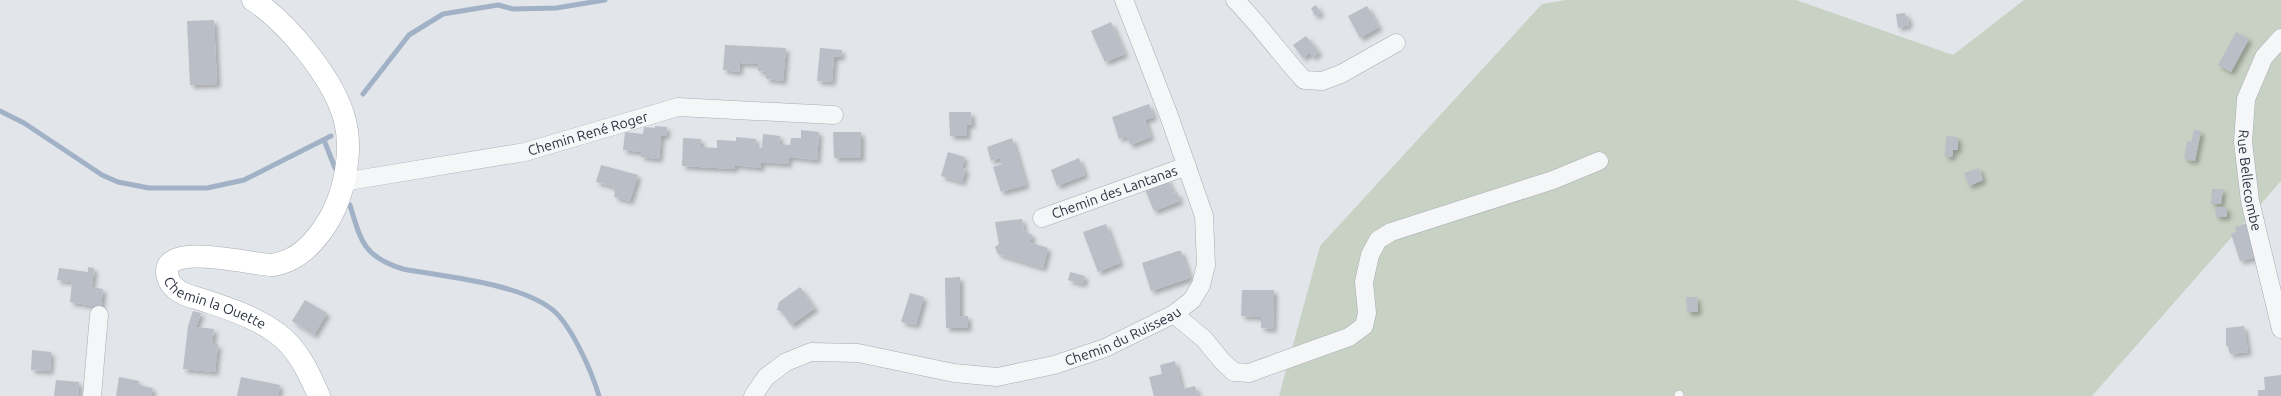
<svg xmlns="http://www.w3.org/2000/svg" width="2281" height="396" viewBox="0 0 2281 396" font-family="Ubuntu,sans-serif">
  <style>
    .green { fill: #c8d2c4 }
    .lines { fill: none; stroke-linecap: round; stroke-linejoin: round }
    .stream { stroke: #a1b2c6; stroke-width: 5 }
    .building { fill: #babec6; filter: url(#shadow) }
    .lane-casing { stroke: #a8acb3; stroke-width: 10 }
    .street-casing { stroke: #a8acb3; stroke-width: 19 }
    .secondary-casing { stroke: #a8acb3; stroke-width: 23 }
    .lane { stroke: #f5f6f8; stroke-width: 9 }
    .street { stroke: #f5f6f8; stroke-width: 18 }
    .secondary { stroke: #fff; stroke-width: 22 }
    .labels { text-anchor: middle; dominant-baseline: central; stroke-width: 4; stroke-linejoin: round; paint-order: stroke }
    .street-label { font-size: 14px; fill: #2c3340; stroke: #f2f4f7 }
  </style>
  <defs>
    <filter id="shadow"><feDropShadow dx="3.5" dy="3.5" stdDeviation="2" flood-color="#0004"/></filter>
  </defs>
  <rect width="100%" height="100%" fill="#e2e5e9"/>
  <path class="green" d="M1566,0H1796L1953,55L2024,0H2281V181L2092,396H1279L1320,246L1542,4Z"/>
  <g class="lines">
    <path class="stream" d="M363,94L409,35L443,14L498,5L513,9L556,8L605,0
      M0,111L24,123L102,175L118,182L149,188H207L244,180L331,136
      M324,140L335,168
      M350,205C361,242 364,257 403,269C445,277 521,283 554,311C572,327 592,372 599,396"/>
  </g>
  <path class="building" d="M1316,5L1321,13L1315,16L1311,8Z
    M1367,6L1379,27L1360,38L1348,16Z
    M1905,13L1906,17L1908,16L1909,25L1898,28L1896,14Z
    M214,20L217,84L190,85L187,21Z
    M1111,22L1125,54L1105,62L1091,31Z
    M2236,32L2249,39L2231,72L2218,65Z
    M1306,36L1319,52L1313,57L1309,53L1303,58L1293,45Z
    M725,45L786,48L783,81L766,79V72L758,71V64L740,63L739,72L723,70Z
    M820,48L842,50L841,57H834L832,82L817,81Z
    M1149,104L1154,117L1145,120L1151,137L1130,145L1127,136L1119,139L1112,117Z
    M949,112H971L972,125H967V136H950Z
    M655,126L667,127L666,136H661L659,159L641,157V152L623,150L625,132L643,134L644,127L655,128Z
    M801,130L819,132L817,160L789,157L788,164L761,162V168L735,165L734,169L682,166L683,138L701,139V147L717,148V140L736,141V137L756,139L755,147L762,148L763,134L780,136L779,144L790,145L791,138H801Z
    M2194,130L2201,131L2195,161L2184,159L2187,141L2191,142Z
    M833,132H861V158H834Z
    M1946,136L1958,137V150H1953V156L1945,157Z
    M1012,138L1026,185L1001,192L993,167L1002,164L1000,158L991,161L987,147Z
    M948,152L965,157L962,168L966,169L962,182L941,176Z
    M1079,158L1085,175L1057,186L1051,170Z
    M601,165L638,175L630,201L614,197L615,192L612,186L596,182Z
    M1979,168L1983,180L1969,186L1964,173Z
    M1167,178L1174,194L1177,192L1180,201L1154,211L1144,187Z
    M2212,189H2223L2221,204H2211Z
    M2215,207H2227V217H2216Z
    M1022,219L1024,230L1033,236L1029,242L1048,248L1043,268L998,254L995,247L999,244L995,222Z
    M2248,223L2257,257L2240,261L2231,234L2236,232L2235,227Z
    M1106,224L1120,263L1098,272L1083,232Z
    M1178,251H1181L1190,278L1151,291L1142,263Z
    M88,267L94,268L92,287L103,289L101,307L70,302L72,282L57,280L59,268L88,272Z
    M1070,272L1085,276L1083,284L1068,280Z
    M960,277V316H968V328H946L945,278Z
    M800,287L815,308L791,325L781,311L777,310L779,302Z
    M1242,290H1274L1273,329L1261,328V317L1241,316Z
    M910,293L924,297L916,325L901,322Z
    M1686,297H1697L1698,312H1687Z
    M305,300L327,313L314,335L292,321Z
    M193,311L201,313L196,327L214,329L212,344H218L215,372L183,369L188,326Z
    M2244,326L2248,352L2230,354L2228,346H2226V328Z
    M32,350L51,352L50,371L31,370Z
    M1175,361L1182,389L1195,386L1198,396H1154L1149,377L1162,374L1160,365Z
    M2281,375V396H2258V390H2265L2264,377Z
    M119,377L139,381L138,385L153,388L151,396H116Z
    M241,377L280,385L278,396H237Z
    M56,380L79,382L78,396H54Z"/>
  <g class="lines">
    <defs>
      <path id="lane" d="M1679,395V396"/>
      <g id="street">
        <path d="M1235,0C1260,25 1280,54 1304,80L1322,81L1341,74L1396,43"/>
        <path id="s1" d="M2281,38L2264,57L2246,99L2243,142L2250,201L2281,329"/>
        <path id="s2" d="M343,182L525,152L678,107L834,115"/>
        <path id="s3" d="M1042,218L1187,166"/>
        <path d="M1174,314L1204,339L1222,361L1234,372L1249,373L1349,337L1364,326L1367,313L1364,282L1370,255L1378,240L1391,232L1553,180L1599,161"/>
        <path d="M92,396L99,315"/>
        <path id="s4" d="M753,396L766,377L786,362L811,352L858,353L954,373L997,377L1054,365L1105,348L1174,314L1192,300L1201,285L1206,265L1204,216L1168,113L1124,0"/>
      </g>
      <g id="secondary">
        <path id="s5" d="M253,0C288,23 335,80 345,121C352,148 346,183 335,208C327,226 310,250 291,259C285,262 279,264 272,265C253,265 166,242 167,272C167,277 170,284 174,287C181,295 194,297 203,300C229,309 256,317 278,334C298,349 309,373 319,396"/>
      </g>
    </defs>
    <use href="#lane" class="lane-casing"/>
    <use href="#street" class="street-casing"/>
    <use href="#secondary" class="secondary-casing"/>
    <use href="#lane" class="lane"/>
    <use href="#street" class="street"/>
    <use href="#secondary" class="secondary"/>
  </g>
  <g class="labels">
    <g class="street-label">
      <text stroke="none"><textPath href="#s2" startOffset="250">Chemin René Roger</textPath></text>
      <text stroke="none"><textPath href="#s1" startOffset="153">Rue Bellecombe</textPath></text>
      <text stroke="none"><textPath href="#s3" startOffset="77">Chemin des Lantanas</textPath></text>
      <text stroke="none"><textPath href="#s5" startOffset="506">Chemin la Ouette</textPath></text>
      <text stroke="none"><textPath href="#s4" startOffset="396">Chemin du Ruisseau</textPath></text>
    </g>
  </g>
</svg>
